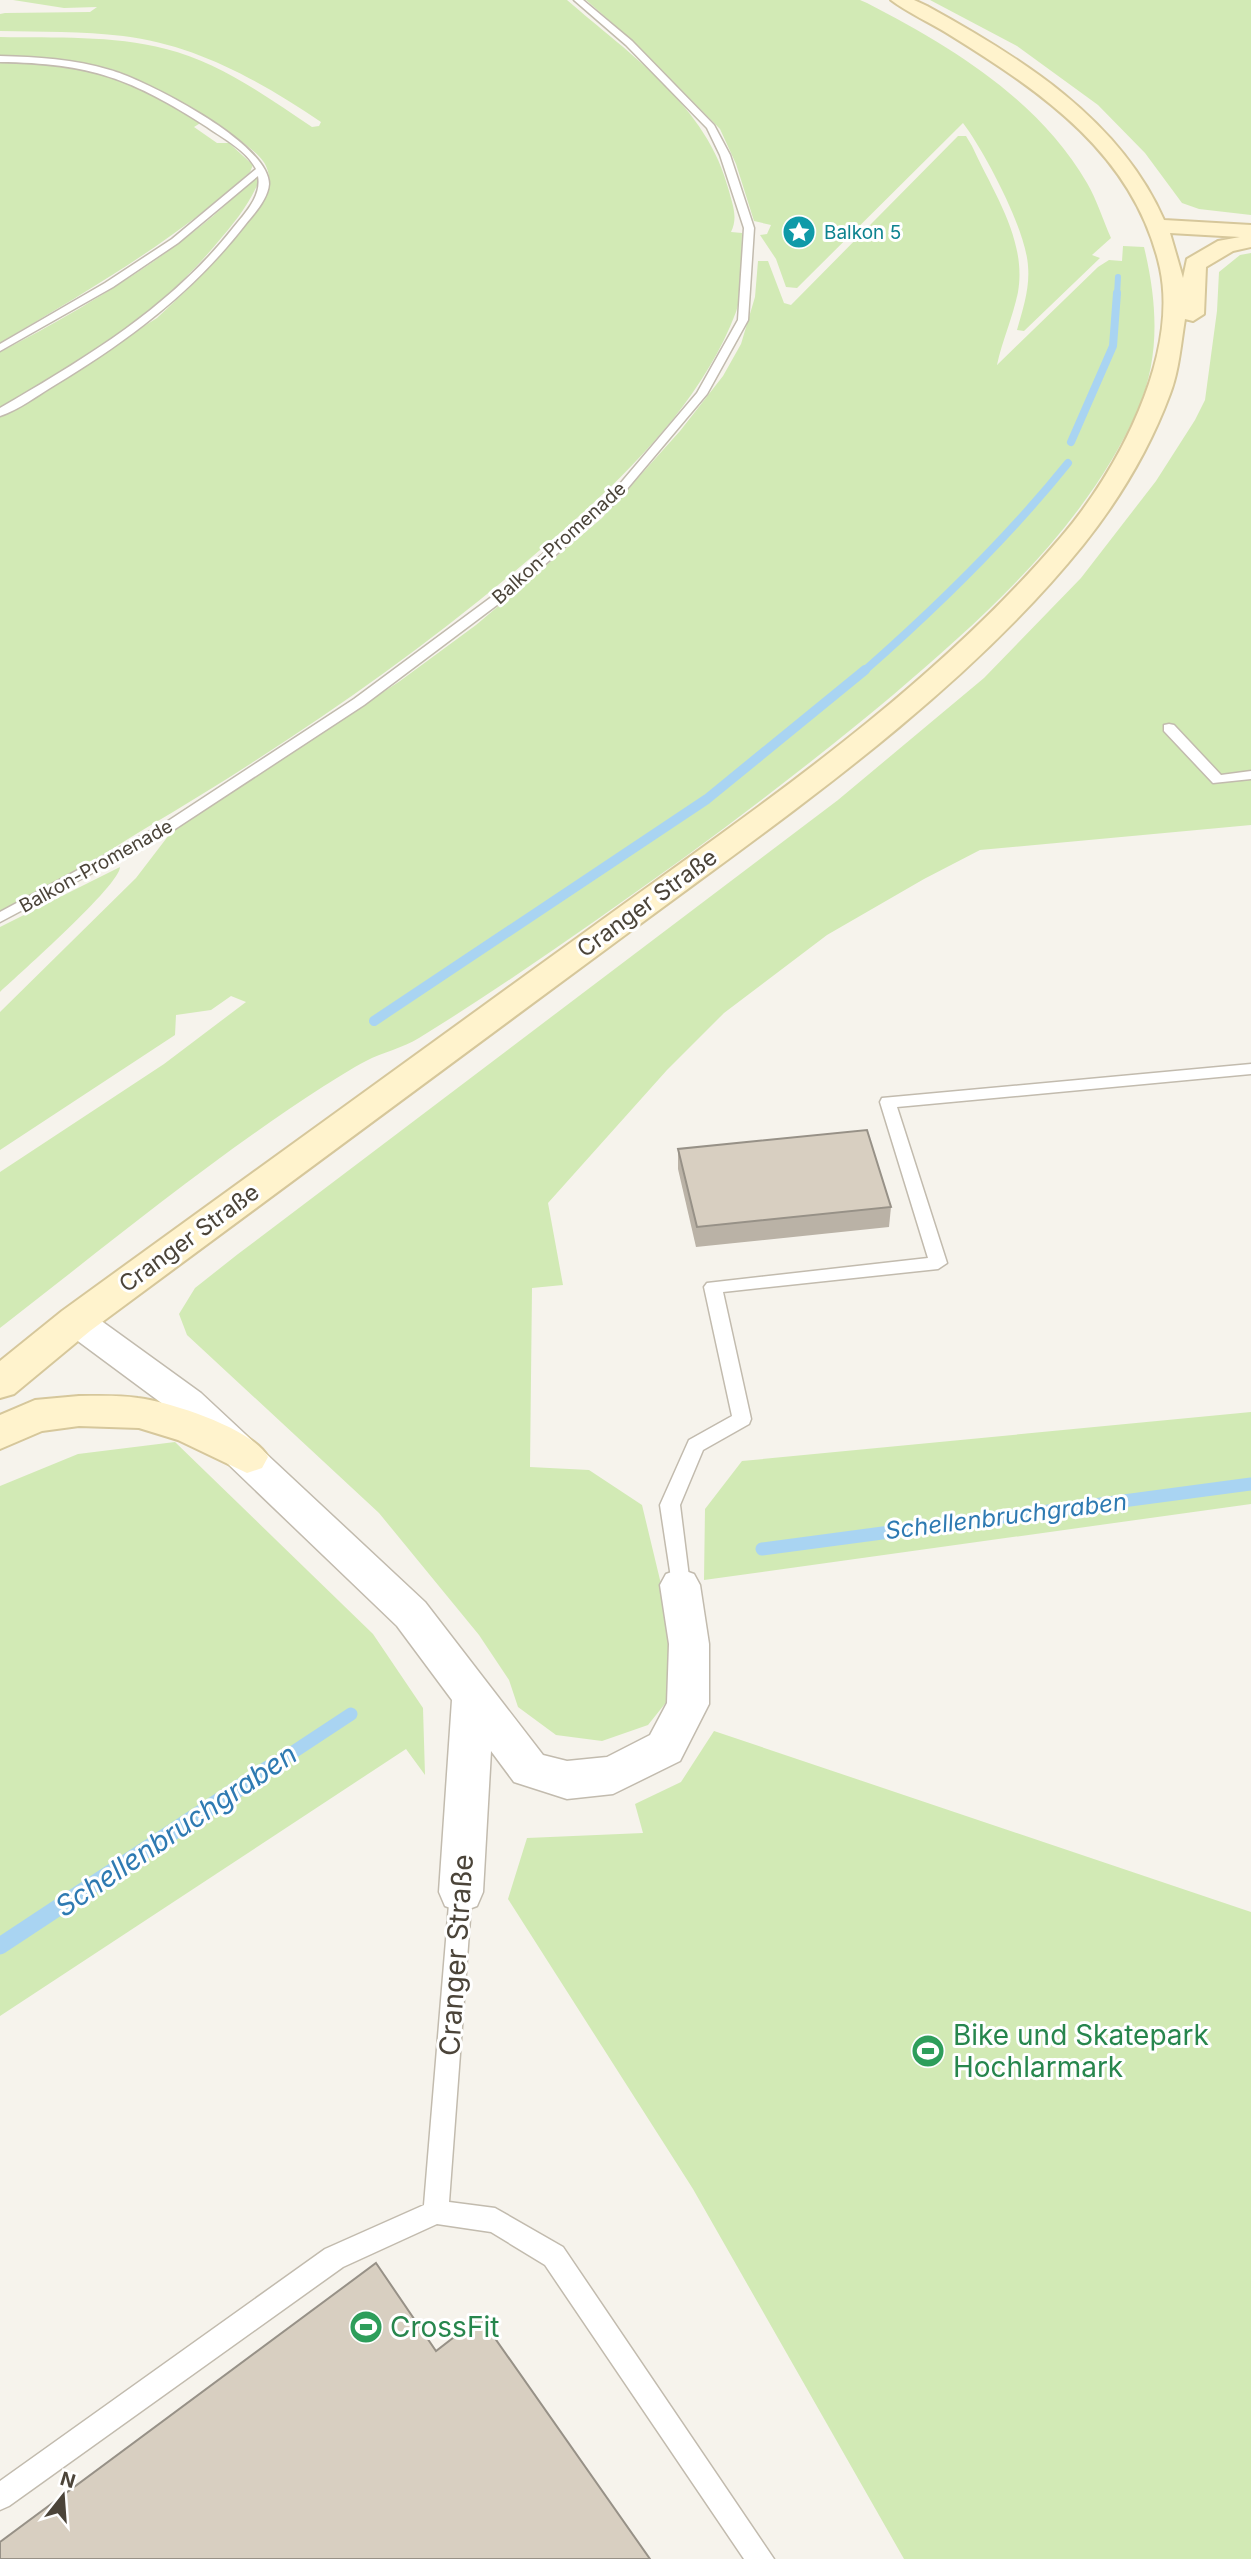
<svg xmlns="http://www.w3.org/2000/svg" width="1251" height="2559" viewBox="0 0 1251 2559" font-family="Inter,sans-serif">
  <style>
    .green { fill: #d2eab5 }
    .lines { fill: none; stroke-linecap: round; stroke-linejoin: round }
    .stream-far4 { stroke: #a9d4f2; stroke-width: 6 }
    .stream-far3 { stroke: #a9d4f2; stroke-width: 8 }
    .stream-far2 { stroke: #a9d4f2; stroke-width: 10 }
    .stream-far1 { stroke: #a9d4f2; stroke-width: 13 }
    .stream { stroke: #a9d4f2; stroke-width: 17 }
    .lane-casing { stroke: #c2bbae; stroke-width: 3 }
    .street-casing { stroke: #c2bbae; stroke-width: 3 }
    .secondary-casing { stroke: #d6c79b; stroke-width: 4 }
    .lane { fill: #fff; fill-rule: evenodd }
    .street { fill: #fff; fill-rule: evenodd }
    .secondary { fill: #fff3cd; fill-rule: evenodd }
    .wall { fill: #bab2a6 }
    .building { fill: #d8cfc1; stroke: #979187; stroke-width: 2 }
    .labels { text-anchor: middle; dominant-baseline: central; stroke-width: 6; stroke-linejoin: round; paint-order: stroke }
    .far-culture-label { font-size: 19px; fill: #0d838f; stroke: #fff; text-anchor: start }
    .far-street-label { font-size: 19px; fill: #4b4439; stroke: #fff }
    .street-label { font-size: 23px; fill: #4b4439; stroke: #fff }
    .water-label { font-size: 24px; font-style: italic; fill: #2e7ab2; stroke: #fff }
    .near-water-label { font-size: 28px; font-style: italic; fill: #2e7ab2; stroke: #fff }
    .near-street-label { font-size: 28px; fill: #4b4439; stroke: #fff }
    .near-leisure-label { font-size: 28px; fill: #27864d; stroke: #fff; text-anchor: start }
  </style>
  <rect width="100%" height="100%" fill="#f6f3ec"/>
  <path class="green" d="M13,0H567C629,54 708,106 729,191C733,206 738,218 731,232L742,233C741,257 744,289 736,312C698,413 607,494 527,561C409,661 280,749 146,828C98,857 51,889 0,913V416L157,318L191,286L238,234L263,198L270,181C269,174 267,166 263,161C244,135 139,76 107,68C72,59 35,60 0,58V37C55,38 112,35 166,49C219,62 267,97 312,127L319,126L321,122C260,81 197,45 123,36C82,31 41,32 0,31V14L5,13L90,12L97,7L64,8Z
    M586,0H860L867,3C952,47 1038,99 1087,183C1097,200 1103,220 1111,238L1092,255L1100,258L1024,331L1017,330C1023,309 1030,288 1028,266C1026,230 985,152 963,123L797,288L786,287L776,259L760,235L767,234L771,225L754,221L736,164L720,129L634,42Z
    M930,0H1251V215L1199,209L1182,203L1145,153L1098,105L1017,46Z
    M0,61L92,69L146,89L202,122L194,127L217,143H229L253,165L250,172C175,241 87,291 0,343Z
    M958,136H966L972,146C993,192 1027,240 1018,292C1013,317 1002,341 997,365L1098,267L1109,260L1122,261L1123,246L1144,247C1157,301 1161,356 1138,409C1087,525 988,614 893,695C826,751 756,805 685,857C598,919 510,982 419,1038C403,1048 383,1052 366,1061C352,1068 337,1078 324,1086C211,1159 106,1246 0,1328V1172L164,1064L246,1002L231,996L211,1010L176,1015L175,1035L0,1150V1012L136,878L172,831L400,681L476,625L602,518L680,431L723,376L741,344L755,297L758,261H768L784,303L791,305Z
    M255,175L259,181C249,205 234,223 217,243C155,318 83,359 0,408V352C80,311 196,243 255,175Z
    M1251,253V825L980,850L924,879L827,935L724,1013L667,1070L548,1203L563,1285L532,1288L530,1467L589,1470L642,1505L667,1609L676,1690L648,1725L602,1741L556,1735L518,1707L509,1680L479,1635L379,1513L187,1335L179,1314L195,1288L238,1254L838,800L984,678L1081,578L1156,481L1195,420L1205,400L1217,311L1219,272L1240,255Z
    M120,867C120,885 19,974 0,992V927Z
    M1251,1412V1504L704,1580L705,1509L742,1461Z
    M175,1442L373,1634L423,1708L425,1775L406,1749L0,2016V1486L78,1454Z
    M714,1731L1251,1912V2559H904L693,2189L508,1899L527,1838L643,1833L635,1804L681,1782Z"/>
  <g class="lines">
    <path class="stream-far4" d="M1117,295L1118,277"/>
    <path class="stream-far3" d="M1071,442L1113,346L1117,293
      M863,672C937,607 1006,540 1068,463"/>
    <path class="stream-far2" d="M374,1021L707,799L865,670"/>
    <path class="stream-far1" d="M762,1549L1251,1484
      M266,1770L351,1714"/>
    <path class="stream" d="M0,1946L268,1769"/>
    <defs>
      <path id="lane" d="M574,0H583L632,41L714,125L730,155L754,228L748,320L707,394L616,502L509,596L364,705L175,829L0,922V912L165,823L354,699L501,590L608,498L697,393L738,320L744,228L720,155L707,128L626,45Z
        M0,56C37,57 74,59 110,70C146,80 269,143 269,184C268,199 254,214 245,225C193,292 128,341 55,385C38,395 19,410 0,416V408C86,358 171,307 233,228C245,213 262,196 258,176L178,243L113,287L0,351V344L105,283L172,239L256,169C246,150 224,139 207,127C133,79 90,63 0,62Z
        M1169,724L1174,725L1221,775L1251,771V779L1213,783L1164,731V725Z
        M1251,1064V1074L897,1107L947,1263L938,1269L723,1292L751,1419L749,1424L703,1450L680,1505L690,1585L687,1591L680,1593L673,1591L660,1505L689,1440L732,1416L704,1287L707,1283L928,1258L880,1102L882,1098Z
        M461,1882L469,1885L472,1892L449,2202L495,2208L563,2247L774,2559H744L545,2265L491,2232L437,2224L343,2267L9,2506L0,2510V2481L325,2249L424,2205L450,1892L453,1885Z"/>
      <path id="street" d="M76,1308L89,1312L201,1393L425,1602L543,1755L567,1761L607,1757L650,1735L667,1703L669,1644L660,1585L666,1574L680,1569L694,1574L700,1585L709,1644V1704L680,1761L613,1794L567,1799L514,1782L491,1751L483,1892L477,1906L461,1912L445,1906L439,1892L452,1700L397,1626L175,1413L63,1330L58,1321L63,1312Z"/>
      <path id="secondary" d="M891,0H914L927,6C1020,57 1120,119 1164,220L1251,225V247L1233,251L1206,267L1204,314L1193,321L1185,319C1181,343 1179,371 1170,394C1150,448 1119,500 1083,545C962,695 790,813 636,927C454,1061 272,1196 90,1331L14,1394L0,1398V1361L62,1311C240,1182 417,1054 595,925C758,807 930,691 1061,537C1117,472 1179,356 1160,268C1135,155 1042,92 950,35C931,23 908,13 891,0ZM1170,233L1240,237L1218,241L1187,259L1183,278Z
        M79,1396C98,1396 119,1395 138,1398C171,1402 253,1429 268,1457L262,1468L247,1473L178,1440L139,1428L79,1426L42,1431L0,1449V1415L35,1400Z"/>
    </defs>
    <use href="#lane" class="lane-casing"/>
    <use href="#street" class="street-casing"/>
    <use href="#secondary" class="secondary-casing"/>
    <use href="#lane" class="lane"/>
    <use href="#street" class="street"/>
    <use href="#secondary" class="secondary"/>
  </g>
  <path class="wall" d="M678,1149L891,1207L889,1227L696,1247L678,1169Z"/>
  <path class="building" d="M867,1130L891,1207L697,1227L678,1149Z
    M376,2263L436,2351L480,2317L650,2559H0V2542Z"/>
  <defs>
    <symbol id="sight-disc" viewBox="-11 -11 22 22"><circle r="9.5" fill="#0f9aa8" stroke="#fff"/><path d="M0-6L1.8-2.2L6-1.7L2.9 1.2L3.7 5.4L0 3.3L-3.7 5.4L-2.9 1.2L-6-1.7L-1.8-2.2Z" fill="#fff"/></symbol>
    <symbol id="stadium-disc" viewBox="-11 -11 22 22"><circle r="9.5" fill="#2e9e5b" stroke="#fff"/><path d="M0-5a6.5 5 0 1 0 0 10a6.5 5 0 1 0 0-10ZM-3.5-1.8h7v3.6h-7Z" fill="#fff"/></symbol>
  </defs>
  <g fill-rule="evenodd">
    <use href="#sight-disc" x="780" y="213" width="38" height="38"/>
    <use href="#stadium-disc" x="909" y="2032" width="38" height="38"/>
    <use href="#stadium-disc" x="347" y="2308" width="38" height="38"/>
  </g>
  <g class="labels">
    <g class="far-culture-label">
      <text x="824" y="232">Balkon 5</text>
    </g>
    <g class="far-street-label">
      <text transform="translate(559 543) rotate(-42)">Balkon-Promenade</text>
      <text transform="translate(96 866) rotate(-29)">Balkon-Promenade</text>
    </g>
    <g class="street-label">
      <text transform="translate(647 903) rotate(-36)">Cranger Straße</text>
      <text transform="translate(189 1238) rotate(-36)">Cranger Straße</text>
    </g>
    <g class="water-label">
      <text transform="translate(1006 1516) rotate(-7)">Schellenbruchgraben</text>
    </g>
    <g class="near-water-label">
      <text transform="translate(176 1830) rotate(-34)">Schellenbruchgraben</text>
    </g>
    <g class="near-street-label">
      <text transform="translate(456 1955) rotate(-86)">Cranger Straße</text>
    </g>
    <g class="near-leisure-label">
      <text x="953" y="2035">Bike und Skatepark<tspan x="953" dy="32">Hochlarmark</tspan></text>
      <text x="390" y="2327">CrossFit</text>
    </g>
  </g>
  <g transform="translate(63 2496) rotate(17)" stroke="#ffffff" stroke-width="5" paint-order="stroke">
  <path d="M0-5L12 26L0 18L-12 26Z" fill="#4b4439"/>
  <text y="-10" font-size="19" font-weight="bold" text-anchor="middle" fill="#4b4439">N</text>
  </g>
</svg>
